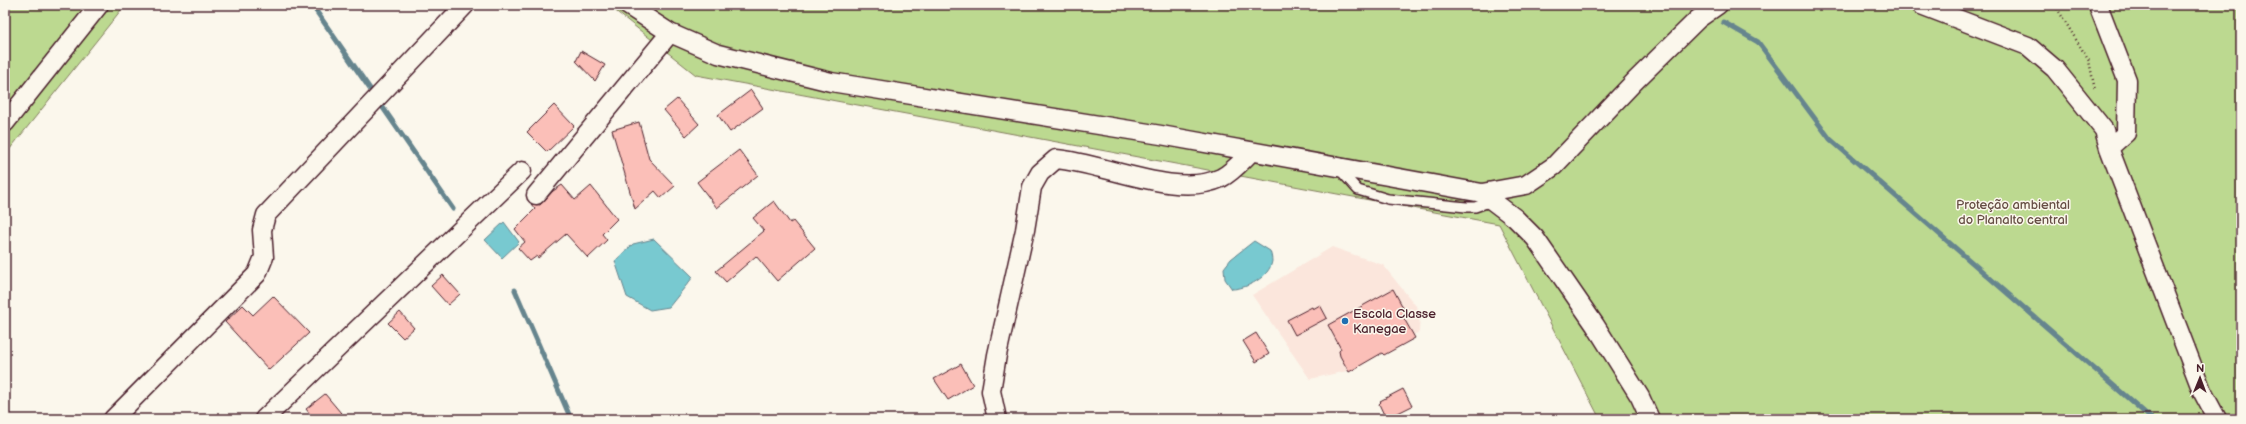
<svg xmlns="http://www.w3.org/2000/svg" width="2246" height="424" viewBox="0 0 2246 424" font-family="'Balsamiq Sans',sans-serif">
  <style>
    .built { fill: #fbe6dc }
    .green { fill: #bcd990; stroke: #837c5e }
    .water { fill: #78c9d0; stroke: #66858e }
    .lines { fill: none; stroke-linecap: round; stroke-linejoin: round }
    .stream { stroke: #66858e; stroke-width: 5 }
    .building { fill: #fbbfb8; stroke: #4a1f2b }
    .service-casing { stroke: #4a1f2b; stroke-width: 12 }
    .minor-casing { stroke: #4a1f2b; stroke-width: 21 }
    .path { stroke: #4a1f2b; stroke-width: 2.5; stroke-dasharray: 1 3; stroke-linecap: butt }
    .service { stroke: #fbf7ec; stroke-width: 9 }
    .minor { stroke: #fbf7ec; stroke-width: 18 }
    .poi-dot { fill: #1f6fb2; stroke: #fbf7ec; stroke-width: 1.5 }
    .labels { text-anchor: middle; dominant-baseline: central; stroke-width: 3; stroke-linejoin: round; paint-order: stroke }
    .park-label { font-size: 13px; fill: #664e44; stroke: #fbf7ec }
    .poi-label { font-size: 13px; fill: #4a1f2b; stroke: #fbf7ec; text-anchor: start }
  </style>
  <rect width="100%" height="100%" fill="#fbf7ec"/>
  <filter id="ink" filterUnits="userSpaceOnUse"><feTurbulence type="fractalNoise" baseFrequency=".025" numOctaves="2"/><feDisplacementMap in="SourceGraphic" scale="8" xChannelSelector="R" yChannelSelector="G"/><feConvolveMatrix kernelMatrix="1 2 1 2 8 2 1 2 1" color-interpolation-filters="sRGB"/></filter>
  <g filter="url(#ink)">
    <path class="built" d="M1332,247L1383,265L1420,311L1419,332L1347,371L1310,379L1252,295Z"/>
    <path class="green" d="M5,5H125L5,155Z
      M608,5H2241V419H1600L1499,224L696,75Z"/>
    <path class="water" d="M504,222L519,242L502,258L485,240Z
      M654,239L693,277L669,307L650,310L627,297L615,261L633,244Z
      M1254,241L1270,251C1271,254 1272,258 1272,261C1270,277 1246,289 1232,289L1225,279L1224,268L1231,259Z"/>
    <g class="lines">
      <path class="stream" d="M312,5L453,209
        M1693,5L1695,6
        M1723,22L1758,42L1830,139L2152,419
        M515,290L571,419"/>
    </g>
    <path class="building" d="M581,51L605,65L595,81L576,61Z
      M751,90L763,108L730,132L718,115Z
      M677,99L699,124L686,136L664,110Z
      M554,105L574,126L547,152L527,132Z
      M639,122L649,159L675,186L661,198L655,191L635,209L612,130Z
      M739,150L758,175L717,208L697,182Z
      M562,185L575,200L591,186L617,219L602,234L607,240L588,258L566,234L538,258L537,256L530,261L518,248L525,242L515,229L535,209L531,204L540,205L553,191Z
      M774,201L790,223L793,221L815,248L777,281L756,256L726,282L716,271L764,231L753,218Z
      M443,275L460,294L448,305L431,286Z
      M1393,289L1406,313L1402,315L1415,338L1384,355L1382,353L1349,372L1340,356L1339,351L1341,349L1328,325Z
      M273,296L309,333L269,370L225,322L243,305L253,315Z
      M1320,305L1327,318L1295,335L1287,320L1312,307L1313,309Z
      M400,312L414,328L403,338L388,323Z
      M1256,333L1269,354L1256,362L1243,341Z
      M961,364L973,385L948,400L934,379Z
      M1403,389L1412,406L1386,419L1379,404L1381,402L1380,401Z
      M325,394L346,419H314L306,409Z"/>
    <g class="lines">
      <defs>
        <path id="service" d="M1338,168L1358,190L1388,199L1466,207H1475L1492,201"/>
        <path id="minor" d="M627,5L670,33L718,54L831,82L1161,135L1482,193L1526,185L1554,166L1636,80L1698,19L1718,5
          M1921,5L2028,46L2055,69L2104,130L2109,148L2202,391L2217,419
          M2098,5L2127,80L2126,133L2109,148
          M5,123L99,5
          M1482,193L1515,218L1535,238L1595,325L1640,397L1650,419
          M536,195L670,33
          M113,419L257,274L264,257L262,230L266,215L465,5
          M264,419L522,171
          M997,419L991,391L997,355L1025,230L1032,187L1040,173L1056,159C1104,163 1176,199 1221,178C1233,172 1242,161 1251,152"/>
      </defs>
      <use href="#service" class="service-casing"/>
      <use href="#minor" class="minor-casing"/>
      <path class="path" d="M2055,5L2089,61L2095,90"/>
      <use href="#service" class="service"/>
      <use href="#minor" class="minor"/>
    </g>
  </g>
  <circle class="poi-dot" cx="1345" cy="321" r="4"/>
  <g class="labels">
    <g class="park-label">
      <text x="2013" y="205">Proteção ambiental<tspan x="2013" dy="15">do Planalto central</tspan></text>
    </g>
    <g class="poi-label">
      <text x="1353" y="314">Escola Classe<tspan x="1353" dy="15">Kanegae</tspan></text>
    </g>
  </g>
  <rect width="2246" height="424" fill="none" stroke="#fbf7ec" stroke-width="20"/>
  <rect x="10" y="10" width="2226" height="404" fill="none" stroke="#4a1f2b" stroke-width="1.5" filter="url(#ink)"/>
  <g transform="translate(2200 378) rotate(1)" stroke="#fbf7ec" stroke-width="3" paint-order="stroke">
  <path d="M0-3L7 15L0 10L-7 15Z" fill="#4a1f2b"/>
  <text y="-6" font-size="11" font-weight="bold" text-anchor="middle" fill="#4a1f2b">N</text>
  </g>
</svg>
